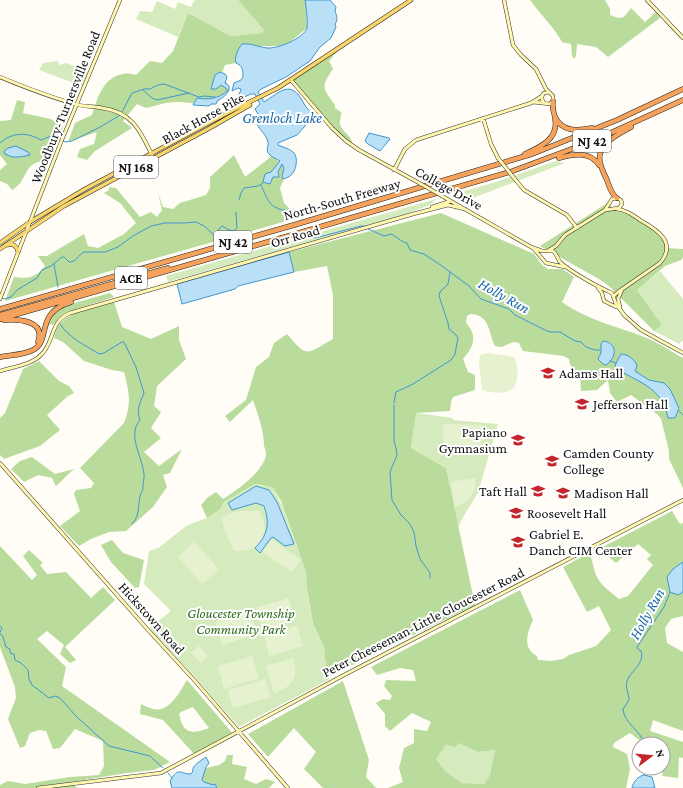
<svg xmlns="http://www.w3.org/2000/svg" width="683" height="788" viewBox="0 0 683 788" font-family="'Crimson Pro',serif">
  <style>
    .green { fill: #d5ebbd }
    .forest { fill: #b9dc9c; fill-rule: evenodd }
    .pitch { fill: #e6f2cf }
    .water { fill: #b9e0f7; stroke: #3f96cf }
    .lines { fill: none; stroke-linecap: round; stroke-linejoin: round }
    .stream { stroke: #3f96cf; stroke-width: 1 }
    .secondary-casing { stroke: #333; stroke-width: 4 }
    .primary-casing { stroke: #222; stroke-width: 4.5 }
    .highway-casing { stroke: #222; stroke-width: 5.5 }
    .secondary { stroke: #fff6b0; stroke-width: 3 }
    .primary { stroke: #f9d66b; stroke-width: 3.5 }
    .highway { stroke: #f5a25d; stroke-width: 4.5 }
    .secondary-bridge-casing { stroke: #333; stroke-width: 4; stroke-linecap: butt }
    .secondary-bridge { stroke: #fff6b0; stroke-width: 3 }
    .labels { text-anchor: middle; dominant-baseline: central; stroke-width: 4; stroke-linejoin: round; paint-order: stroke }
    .shield { fill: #fff; stroke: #585858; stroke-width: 1 }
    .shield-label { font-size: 13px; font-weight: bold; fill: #111 }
    .street-label { font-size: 14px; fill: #111; stroke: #fff }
    .poi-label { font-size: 14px; fill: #111; stroke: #fff; text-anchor: start }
    .park-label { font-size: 14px; font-style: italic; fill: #2f6b1f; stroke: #fff }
    .water-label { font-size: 15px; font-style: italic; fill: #1768a6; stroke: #fff }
  </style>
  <rect width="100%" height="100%" fill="#fffdf5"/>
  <path class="green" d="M195,0H238L264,30L262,33L231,36L188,13L178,37L136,19L140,11L152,12L157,1L175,9L178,2L191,7Z
    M57,61L60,65L66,63L88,71L82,86L39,70L43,63Z
    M556,161L565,163L462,202L451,195L496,182Z
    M436,199L430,205L397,217L168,282L166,276Z
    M660,271L683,299V340L679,344L654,331L662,325L637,290Z
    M416,413L453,418V420L498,424L478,493L466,512L458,527L446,468L411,448Z
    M255,484L273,488L283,508L306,572L308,598L313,625L324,647L326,671L330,679L239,727L195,677L149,628L171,611L144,584L149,551L158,548L185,527L193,523L207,518L224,502Z
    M458,743L478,752L495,750L490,775L484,784L462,783L445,771L435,758L446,745Z"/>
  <path class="forest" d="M238,0H305L306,2L307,28L290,42L280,46H241L236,63L225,65L222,73L230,90C207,116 203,101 176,102C166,102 155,106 146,108L137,104L123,121L132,128L95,151L87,160L77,157L80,149L94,144L97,132L68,142L75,123L92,115C97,99 103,77 123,74C127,73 132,74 136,75L150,61L162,63L173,51L188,13L231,36L262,33L264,30Z
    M530,0H605L610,9V15L618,18L624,17L631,8L645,22L656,12L660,18L608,57L596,47L577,44L576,56L574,59L572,56L571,44L562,42C554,27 540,14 530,0Z
    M343,45L329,61L333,69C320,88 323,88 335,105V108L341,112C342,116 339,120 340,124C342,133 351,133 353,146L339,136L291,80Z
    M17,100L25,102L23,113L51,119L63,127L49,161C21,160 30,180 12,190L7,184L0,181V170L7,164L0,155V121L11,120Z
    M234,155L245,177L272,156L284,166V179L280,188L284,203L290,209L301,210L304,216L5,301L14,277C28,279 35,278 45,266L38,256H47L84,234L88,246L98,248L124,234L136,223L120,203L104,193L109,190V187L116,188L140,217L151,212L157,217L162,210L158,192L163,207L173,209L180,203L206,195L210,188V177Z
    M609,202L613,211C627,212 650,223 660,234C663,238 665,244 666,248L683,249V257L681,260L665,266L637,290L662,325L654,331L610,287L599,279L540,246Z
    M441,213L534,254L542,265L548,269H563L574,277L562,302C589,321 614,325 644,337C658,342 670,351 683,358V488L669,459V451L661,419L657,414L631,395L617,402L610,393L608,380L597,390L581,391L580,373C573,369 570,367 569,359L564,356L523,351L519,343L513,342L502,347L495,346C488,331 490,315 470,314L467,316L466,322C467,325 470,327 471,330C477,341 470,351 463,359L468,372L475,375V390L453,397L451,402L450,411L416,413L411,448L446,468L475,605L330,676L326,668L324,647L313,624L307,589L306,572L281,501L273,488L262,485L255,484L224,502L220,509L207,518L201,505L207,498L216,492L223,499C237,490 263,472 266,455C266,451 265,449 264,446C264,430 258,415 253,400L230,422L225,416L246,400L256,367L269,357L274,343L287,334C308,359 306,354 333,339V295L327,266L294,272L289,252Z
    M110,293L114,297L67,312L60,317L53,325L49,324C53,316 56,311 64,306Z
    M114,302L122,327L151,339L179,326V340L186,359L157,386L154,406L161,412L151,428L161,438L144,452L159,466L182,449L170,473L163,475L167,487L153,507L126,531L109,532L91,539L79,546L60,526L80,511L74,494L76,490L91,488L94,483L80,468L124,423C132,402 129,392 124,372L112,370L84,361L63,342L54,338C55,334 57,327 60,324C71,310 98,306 114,302Z
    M39,361L59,381L69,386L74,393L68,396L47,415L60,430L40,446L4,459L0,455V418L5,413L23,369Z
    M32,457L55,474L74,469L56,486L52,478L38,475L24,482L11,469L20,461Z
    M672,511L680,524L683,523V616L671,619L665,628L667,643L683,652V731L653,720L650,731L683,742V758L679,757L678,778L662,776L663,773L649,769L663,768V744H643L642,742L630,733L614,743L613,747L627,754L630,769L626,788H388L403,782L399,768L404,748L414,743V729L427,731L431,722L412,713L390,731L385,726V714L376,703L383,699L390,700L392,696L384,686L386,680L416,681L413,670L400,668L377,675L371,667L520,590L533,620C527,633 522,648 537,656L538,660L551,661L563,659L569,655L596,646L611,630L599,606L587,612L563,567L589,553C593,560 593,568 596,575C600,585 611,592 619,599L628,596L653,565L647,559L651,555L638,544L616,563L599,549L595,551ZM458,743L478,752L495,750L490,775L484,784L462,783L445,771L436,759L446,745L456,747Z
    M112,540L123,553L144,560L139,587L135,588L111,562L101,545Z
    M0,546L32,580L37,575L23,556L29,550L43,563L40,565L47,574L66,572L91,598L103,587L115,600L65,647L76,660L70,663L60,654L64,645L47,631L37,639L66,667L62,686L170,762L154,770L127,773L71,782L77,788H0V785L8,781L25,784L70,777L99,775L104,766L103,741L75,729L60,748L53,749L46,731L39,730L30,733L25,746L20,748L8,719L16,698L15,687L0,647Z
    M187,680L234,735L195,755L163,720L140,714L141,704C145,706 149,708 153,709C170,713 180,691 187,680ZM193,707L209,728C192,734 183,735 179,714L181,712Z
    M343,681L369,760L366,777L376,788H323L304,769L316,752L294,728L268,757L248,734Z
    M227,755H233L232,764L247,767L244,779L256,784L266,779L275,782L269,788H214L204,783L202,778L206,768L219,765L225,761Z"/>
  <path class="pitch" d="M487,353L515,357C516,364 519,372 517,379C515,396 494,394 482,390L479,361L480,356L482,354Z
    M443,424L482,425L481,446L443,445Z
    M475,478C477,493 469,503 455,507L451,483V482Z
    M240,511H259C267,522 267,539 254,548C248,551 241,551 235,551C229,540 224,531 222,519L228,514Z
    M271,539L301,560L292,572L262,552Z
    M194,542L219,569L202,584L178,557Z
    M288,598L295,620L262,630L256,608Z
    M250,611L257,634L222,645L215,622Z
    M297,626L303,646L269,656L264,635Z
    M199,646L208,656L201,663L191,653Z
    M252,656L259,678L224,689L218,666Z
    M293,658C300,677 292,687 274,694L266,666Z
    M265,679L271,697L233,708L228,690Z"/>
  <path class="water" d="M305,0H330L336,7L335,11C337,16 338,20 335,24L336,27L331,38L320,47L310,61L286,77L261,89L258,92L264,102C280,92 291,79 303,102C306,107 307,109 311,112L305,126L297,135L278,143V145C283,147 290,149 293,152C299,157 296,170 292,174C290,177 286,178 283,179L282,176L284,168L282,164L278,172L279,177H273L270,184L263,182L265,174L271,172L280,161C277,159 271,157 269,154C265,150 269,146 268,142C265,130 252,127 258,114L255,109L260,104L255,94H251L242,98L239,95L241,89L238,88L232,91L234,83L241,80L243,77C243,70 243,66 236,63C234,57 238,49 242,44C251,43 259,47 267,48C278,49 304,38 307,28C308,25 306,3 305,0Z
    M220,72L225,74L227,77L225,83L229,86C230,92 224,98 218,100L216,104H211L209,106L193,105L197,98C207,100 219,99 227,91V89L221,85L216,89H211L215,75Z
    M369,133L389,138L390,139L380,151L368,144L365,141Z
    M16,146L28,152L30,155L20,157H12L5,154L4,151L8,148Z
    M289,252L294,272L238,286L235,289L182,304L177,284Z
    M603,341C619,343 616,359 606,365L603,364L598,359L601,353V344Z
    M621,354C627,354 636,360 637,366L635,371L649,380L664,383L670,389L679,408L675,418H668C662,388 642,384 617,369L615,365Z
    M256,486L269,490L277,502L294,544L285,546L273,537L271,538L260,553L255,548C268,535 270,523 264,506L256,503L232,510L228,503Z
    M683,562V592L678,595L670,592L667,577L673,569Z
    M206,757L209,763L206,767L202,780L204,782L213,785L215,784L217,788H172L170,781C179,766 179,774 191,774C193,772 193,770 193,768C195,764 203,759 206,757Z
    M644,775L652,777L655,788H632C633,782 638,776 644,775Z"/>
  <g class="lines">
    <path class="stream" d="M143,90L152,98L157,100L189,93
      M122,112L132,93L144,89H150L158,85L164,84L199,97L204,96L215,97
      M63,141L66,142L72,141L102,126L120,115
      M0,143C12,132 27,132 41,140L54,135L60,140
      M261,185C264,191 268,204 275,207C285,213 293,208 302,218
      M239,200L241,193L244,188L258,186L263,183
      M366,228L384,236L391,234C396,236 401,242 407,243L410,250L424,254L442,266L469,286L481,299L509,309L515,315L547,331L550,332H560L575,341L581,342L586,347L595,350H600
      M307,235L315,238L361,226H364
      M54,264L58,287
      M1,298L5,299L11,297L17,290L37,278L42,270L51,266L62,257H64L69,262C77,262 78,255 84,252H105L118,247L133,236L151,226L165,223H184L196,222L204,226L213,234L216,233L220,228L222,226L229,230L234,231L237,228L236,212
      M60,324C69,338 85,345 99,354L104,353L122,342H124L136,367L144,393C140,403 136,410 140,420C127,435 142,456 144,474C145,479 142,484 143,489C136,500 142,515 132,524
      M610,361L616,363
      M394,403L396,392L413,384L451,360L455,354L458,338L456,335L449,329L448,323L439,296L440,292L448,284L450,272
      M394,405V441L396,448L397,455L390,472L392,500L401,515L410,524L414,532L416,546L420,559L430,573V578
      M679,411L683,415
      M0,626L2,628L0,632
      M0,633L3,637L6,647L10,649V653L14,654L15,660L21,663L28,670L29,679L32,685L49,698L55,696L60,698L76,716L109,746L150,756L163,768
      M645,744C640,730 624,723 623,709L629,700C629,694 625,688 627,681C631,670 645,664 641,651L637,648V647L664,607L670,592
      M168,773L172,778
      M644,775L645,768"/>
    <defs>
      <path id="secondary" d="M504,0L513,45L521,55L536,69L546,89L553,96V101L550,104L533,102
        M647,0L683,38
        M0,77C24,87 50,97 75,104C83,107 93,106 102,108C132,112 140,130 152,155
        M291,80L332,128L346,141L359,150L421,184
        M544,103C541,99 541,96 544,93L549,92
        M483,118L491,144L498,158
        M394,170L405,149L416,140L531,103L542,96
        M514,178L524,190L567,215L577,228
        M442,196L531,247L542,251H553C557,254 557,258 560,262C571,272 598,287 612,293L616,304L625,316
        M432,207L451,201
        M534,249L546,263L565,267
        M549,250L556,246L565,235L605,210L619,208L622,204L621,200L617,198L612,199L605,210
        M598,288L602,293L604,301L616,307
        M614,296L618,292L660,263C678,242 656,229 640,220C633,215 626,210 617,209
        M0,299L61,142L120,0
        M620,307L618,299L622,290
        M624,315L641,330L683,353
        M0,371C13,367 31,365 41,355C55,342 49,322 70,313L413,214L448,205L465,209
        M0,463L149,631L195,681L288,788
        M38,788L161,773L346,674L683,500"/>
      <path id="primary" d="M0,243L30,222L85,189L233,110L278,88L411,0
        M7,245C13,243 17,246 18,252
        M0,249L64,206L208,129L250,105"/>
      <path id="highway" d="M553,101C552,107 553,111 555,117C562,132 578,131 592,128
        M525,154C540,147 559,139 555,119
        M559,158C573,154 590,151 599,165
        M617,198C611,194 609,186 607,180C604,174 601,168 600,162C596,144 619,134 631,127
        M0,309L294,225L532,154L617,120L683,89
        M0,315L168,268
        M0,319L510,172L593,141L683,100
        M4,320C18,319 46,320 38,342
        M0,357C10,355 24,355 33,350C52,340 34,313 71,302"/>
    </defs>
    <use href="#secondary" class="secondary-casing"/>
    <use href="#primary" class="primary-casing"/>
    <use href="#highway" class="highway-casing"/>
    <use href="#secondary" class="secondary"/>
    <use href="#primary" class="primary"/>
    <use href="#highway" class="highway"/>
    <defs>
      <path id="secondary-bridge" d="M498,158L514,178
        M421,184L442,196"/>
    </defs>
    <use href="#secondary-bridge" class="secondary-bridge-casing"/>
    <use href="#secondary-bridge" class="secondary-bridge"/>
  </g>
  <defs>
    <symbol id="university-bare" viewBox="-9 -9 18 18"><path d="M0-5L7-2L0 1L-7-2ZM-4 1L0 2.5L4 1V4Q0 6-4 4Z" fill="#c4262e" stroke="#fff" stroke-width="2.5" paint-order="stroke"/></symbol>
  </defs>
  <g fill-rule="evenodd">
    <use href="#university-bare" x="538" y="363" width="20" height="20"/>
    <use href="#university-bare" x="572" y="394" width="20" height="20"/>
    <use href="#university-bare" x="508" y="430" width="20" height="20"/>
    <use href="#university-bare" x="542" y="451" width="20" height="20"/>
    <use href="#university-bare" x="528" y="481" width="20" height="20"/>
    <use href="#university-bare" x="553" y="483" width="20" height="20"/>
    <use href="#university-bare" x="506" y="503" width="20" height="20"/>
    <use href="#university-bare" x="508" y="532" width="20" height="20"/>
  </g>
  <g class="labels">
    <g class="shield">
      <rect x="573" y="130" width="38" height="22" rx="3"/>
      <rect x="114" y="156" width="44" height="22" rx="3"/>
      <rect x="214" y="231" width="38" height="22" rx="3"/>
      <rect x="115" y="267" width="32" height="22" rx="3"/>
    </g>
    <g class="shield-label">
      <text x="592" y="141">NJ 42</text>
      <text x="136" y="167">NJ 168</text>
      <text x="233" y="242">NJ 42</text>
      <text x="131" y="278">ACE</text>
    </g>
    <g class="street-label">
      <text transform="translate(65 107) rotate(-68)">Woodbury-Turnersville Road</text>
      <text transform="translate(203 118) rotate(-29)">Black Horse Pike</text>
      <text transform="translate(449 188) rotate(29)">College Drive</text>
      <text transform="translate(342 199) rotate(-16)">North-South Freeway</text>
      <text transform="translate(295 236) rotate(-16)">Orr Road</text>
      <text transform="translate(152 618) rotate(48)">Hickstown Road</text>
      <text transform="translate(423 622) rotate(-27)">Peter Cheeseman-Little Gloucester Road</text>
    </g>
    <g class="poi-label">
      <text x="559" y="373">Adams Hall</text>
      <text x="593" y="404">Jefferson Hall</text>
      <text x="507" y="432" text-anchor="end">Papiano<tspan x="507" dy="16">Gymnasium</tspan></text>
      <text x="563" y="453">Camden County<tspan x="563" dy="16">College</tspan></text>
      <text x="527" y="491" text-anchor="end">Taft Hall</text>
      <text x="574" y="493">Madison Hall</text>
      <text x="527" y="513">Roosevelt Hall</text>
      <text x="529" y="534">Gabriel E.<tspan x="529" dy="16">Danch CIM Center</tspan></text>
    </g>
    <g class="park-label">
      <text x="241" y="613">Gloucester Township<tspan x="241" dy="16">Community Park</tspan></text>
    </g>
    <g class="water-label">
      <text x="282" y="118">Grenloch Lake</text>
      <text transform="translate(504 296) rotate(29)">Holly Run</text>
      <text transform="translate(647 614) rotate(-61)">Holly Run</text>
    </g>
  </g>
  <g transform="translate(651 756) rotate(74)"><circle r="19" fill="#ffffff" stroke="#a0a0a0"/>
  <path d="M0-3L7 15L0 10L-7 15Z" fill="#c4262e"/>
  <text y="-6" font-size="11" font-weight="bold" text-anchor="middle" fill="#111111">N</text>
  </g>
</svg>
